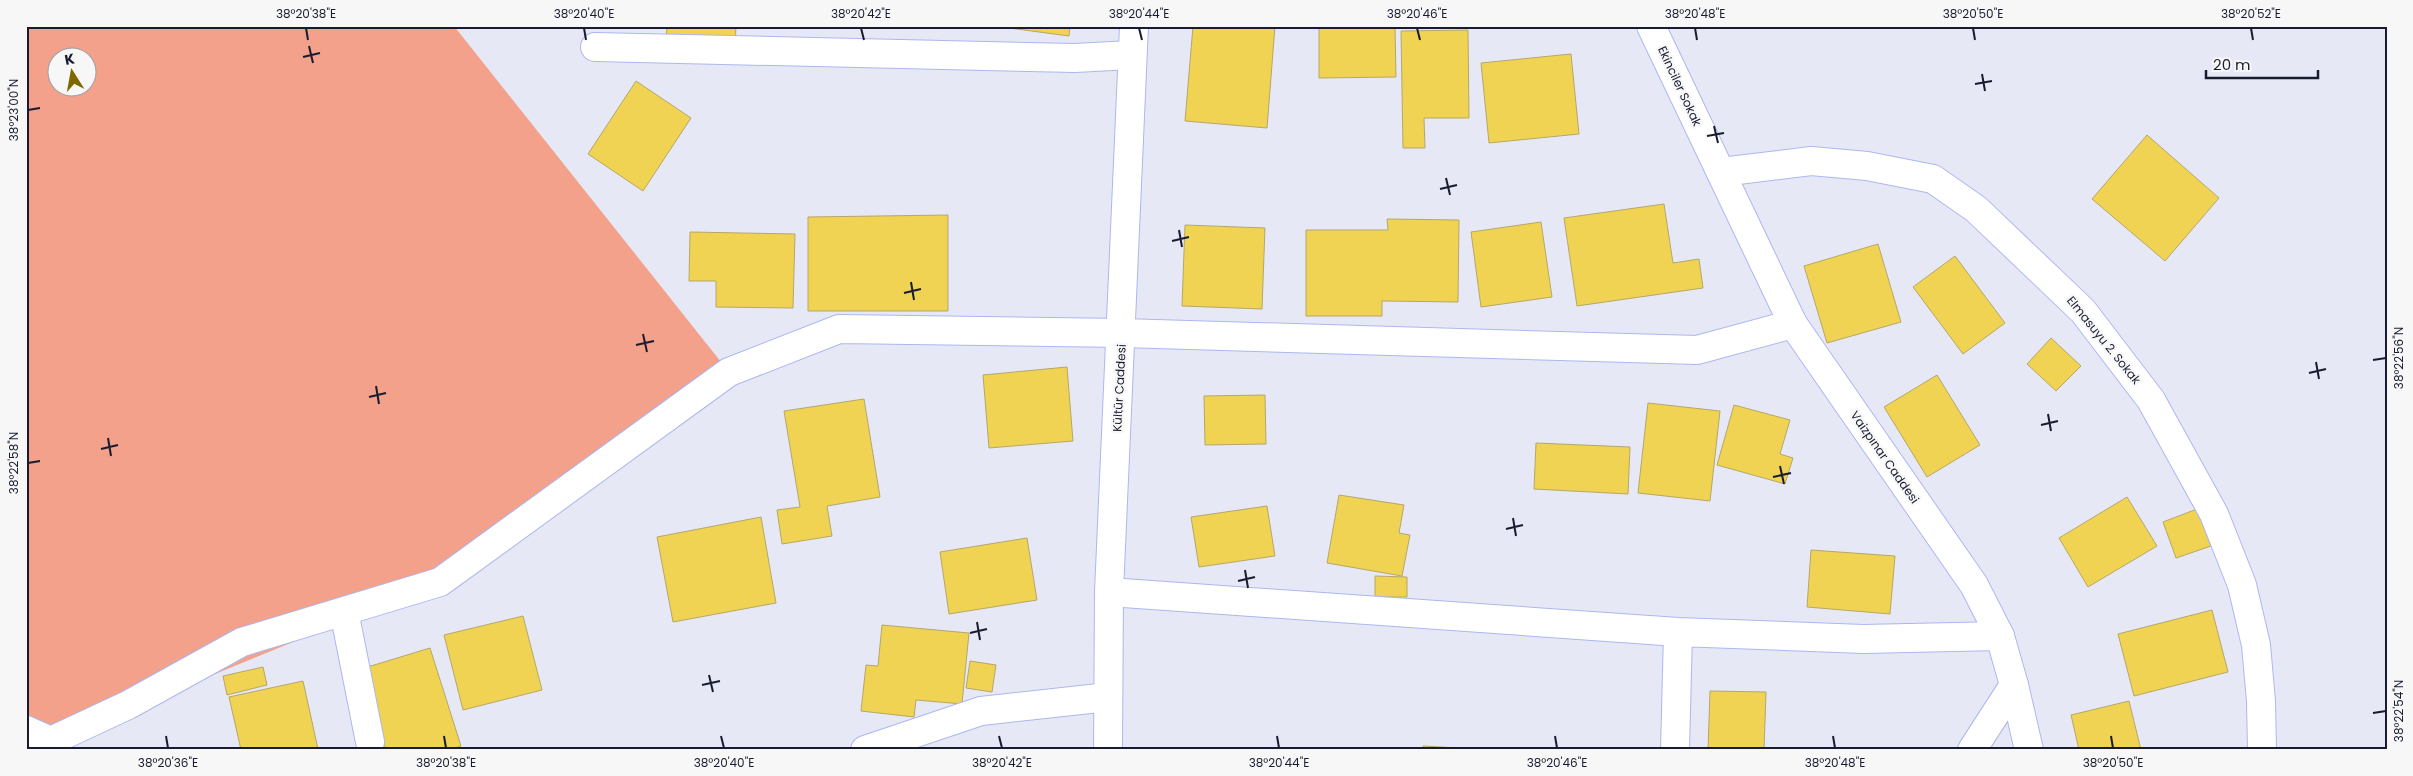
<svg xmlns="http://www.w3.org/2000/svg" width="2413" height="776" viewBox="0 0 2413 776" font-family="Poppins,sans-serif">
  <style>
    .green { fill: #f3a18b; fill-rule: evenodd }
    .building { fill: #f0d352; stroke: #b5a76a }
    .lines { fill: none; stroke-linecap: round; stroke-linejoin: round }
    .street-casing { stroke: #acb7f0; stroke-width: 30 }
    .secondary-casing { stroke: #acb7f0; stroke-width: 30 }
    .street { stroke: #fff; stroke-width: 28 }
    .secondary { stroke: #fff; stroke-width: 28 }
    .ticks { fill: none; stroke: #191c31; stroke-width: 2 }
    .labels { text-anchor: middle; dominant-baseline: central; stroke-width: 4.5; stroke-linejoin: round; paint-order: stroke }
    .street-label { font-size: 12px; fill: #191c31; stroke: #f6f7f6 }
    .neatline { fill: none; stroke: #191c31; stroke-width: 2 }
    .ticks-label { font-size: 12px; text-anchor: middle; fill: #191c31 }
  </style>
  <rect width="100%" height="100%" fill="#e6e9f5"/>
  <path class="green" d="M26,26H454L729,372L440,582L51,741L26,725ZM58,58H88V88H58Z"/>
  <path class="building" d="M667,26H736L735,46L666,41Z
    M1009,26H1070L1069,36L1009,28Z
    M1193,26H1275L1267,128L1185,121Z
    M1319,26H1395L1396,77L1319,78Z
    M1468,30L1469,118H1424L1425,148H1403L1401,31Z
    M1571,54L1579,134L1489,143L1481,63Z
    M636,81L691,118L643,191L588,154Z
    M2147,135L2219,198L2165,261L2092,199Z
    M1664,204L1673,263L1699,259L1703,288L1577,306L1564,218Z
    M948,215V311H808V217Z
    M1387,219L1459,220L1458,302L1382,301V316H1306V230H1388Z
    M1541,222L1552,297L1481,307L1471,232Z
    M1185,225L1265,228L1262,309L1182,306Z
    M690,232L795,234L793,308L716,307V281H689Z
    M1878,244L1901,322L1827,343L1804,266Z
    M1955,256L2005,323L1963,354L1913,287Z
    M2051,338L2081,366L2056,391L2027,364Z
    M1067,367L1073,441L989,448L983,375Z
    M1937,375L1980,445L1927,477L1884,407Z
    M1265,395L1266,444L1205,445L1204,396Z
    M864,399L880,497L827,506L832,536L782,544L777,510L800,507L784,411Z
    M1648,403L1720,411L1710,501L1638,493Z
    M1734,405L1790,420L1780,454L1793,458L1785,484L1717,465Z
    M1536,443L1630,447L1628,494L1534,489Z
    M1339,495L1404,505L1399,533L1410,535L1402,576L1327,563Z
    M2127,497L2157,546L2088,587L2059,538Z
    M1267,506L1275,556L1199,567L1191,517Z
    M2197,509L2211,546L2176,558L2163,522Z
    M761,517L776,603L673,622L657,537Z
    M1027,538L1037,600L949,614L940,552Z
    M1811,550L1895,556L1890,614L1807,607Z
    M1375,576L1407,577V597H1375Z
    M2212,610L2228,672L2134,696L2118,634Z
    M523,616L542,690L463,710L444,635Z
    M882,625L969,633L962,704L916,700L914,717L861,711L866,665L878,666Z
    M430,648L461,746L449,750H386L361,669Z
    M970,661L996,665L992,692L966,688Z
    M263,667L267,685L227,695L223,676Z
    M303,681L318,749L241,750L229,697Z
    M1710,691L1766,692L1764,750H1708Z
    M2129,701L2141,750H2079L2071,715Z
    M1423,746L1497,750H1423Z"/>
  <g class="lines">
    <defs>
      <path id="street" d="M595,47L1075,58L1131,55
        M1721,172L1811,161L1867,166L1933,179L1976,209L2083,311L2151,400L2214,514L2242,585L2256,645L2261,701L2262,750
        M1109,592L1678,632L1863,639L2000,636
        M344,611L370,742
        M26,730L51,741L128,705L242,642L440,582L729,372L839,329L1122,333L1697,350L1793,324
        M865,750L981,711L1108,697
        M1675,750L1678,632
        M1972,750L2014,685"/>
      <path id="secondary" d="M1651,26L1793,324L1974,585L2000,636L2014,685L2029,750
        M1108,750L1109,592L1134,26"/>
    </defs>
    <use href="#street" class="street-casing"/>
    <use href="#secondary" class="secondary-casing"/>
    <use href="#street" class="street"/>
    <use href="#secondary" class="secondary"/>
  </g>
  <path class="ticks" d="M306,28L308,40M584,28L586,40M861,28L864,40M1139,28L1142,40M1417,28L1420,40M1695,28L1697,40M1973,28L1975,40M2251,28L2253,40M309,46L313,63M303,57L320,53M1982,74L1985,91M1975,84L1992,81M28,110L40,108M1714,126L1718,143M1707,136L1724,133M1446,178L1450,195M1440,189L1457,185M1179,230L1182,247M1172,241L1189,237M911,282L914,300M904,293L921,289M643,334L647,352M636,345L654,341M2373,360L2386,358M2316,362L2319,379M2309,373L2326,369M376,386L379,404M369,397L386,393M2048,414L2051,431M2041,425L2058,421M108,438L111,456M101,449L118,445M28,463L40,461M1780,466L1784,484M1773,477L1791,473M1513,518L1516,536M1506,529L1523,525M1245,570L1248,588M1238,581L1255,577M977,622L980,640M970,633L987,629M709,675L713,692M702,685L720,681M2373,713L2386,711M166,736L168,748M444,736L446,748M721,736L724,748M999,736L1002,748M1277,736L1279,748M1555,736L1557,748M1833,736L1835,748M2111,736L2113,748"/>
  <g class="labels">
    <g class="street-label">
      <text transform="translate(1680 86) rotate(65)">Ekinciler Sokak</text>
      <text transform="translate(2104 340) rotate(51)">Elmasuyu 2. Sokak</text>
      <text transform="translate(1119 388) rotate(-87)">Kültür Caddesi</text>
      <text transform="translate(1885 457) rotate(55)">Vaizpınar Caddesi</text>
    </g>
  </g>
  <rect width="2413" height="776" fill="none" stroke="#f6f7f6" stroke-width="55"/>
  <g transform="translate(72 72) rotate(349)"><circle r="24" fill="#f6f7f6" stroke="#9e9fa7"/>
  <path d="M0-4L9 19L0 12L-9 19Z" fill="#7d6900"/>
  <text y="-8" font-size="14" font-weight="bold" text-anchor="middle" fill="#191c31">K</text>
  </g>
  <path d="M2206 70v8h112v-8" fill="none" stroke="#191c31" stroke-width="2.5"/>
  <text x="2213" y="70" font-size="15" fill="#191c31" stroke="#f6f7f6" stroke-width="4" paint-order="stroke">20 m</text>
  <rect x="28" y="28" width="2358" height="720" class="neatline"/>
  <g class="ticks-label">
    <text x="306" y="18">38°20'38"E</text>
    <text x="584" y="18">38°20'40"E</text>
    <text x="861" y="18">38°20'42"E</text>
    <text x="1139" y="18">38°20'44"E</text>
    <text x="1417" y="18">38°20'46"E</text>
    <text x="1695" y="18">38°20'48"E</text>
    <text x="1973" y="18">38°20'50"E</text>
    <text x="2251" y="18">38°20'52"E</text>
    <text transform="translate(14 110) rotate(-90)" y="4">38°23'00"N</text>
    <text transform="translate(2399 358) rotate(-90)" y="4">38°22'56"N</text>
    <text transform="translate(14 463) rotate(-90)" y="4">38°22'58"N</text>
    <text transform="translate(2399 711) rotate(-90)" y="4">38°22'54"N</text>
    <text x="168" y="767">38°20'36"E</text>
    <text x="446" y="767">38°20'38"E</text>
    <text x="724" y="767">38°20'40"E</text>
    <text x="1002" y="767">38°20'42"E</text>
    <text x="1279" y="767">38°20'44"E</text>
    <text x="1557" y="767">38°20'46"E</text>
    <text x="1835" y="767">38°20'48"E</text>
    <text x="2113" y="767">38°20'50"E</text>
  </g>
</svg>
